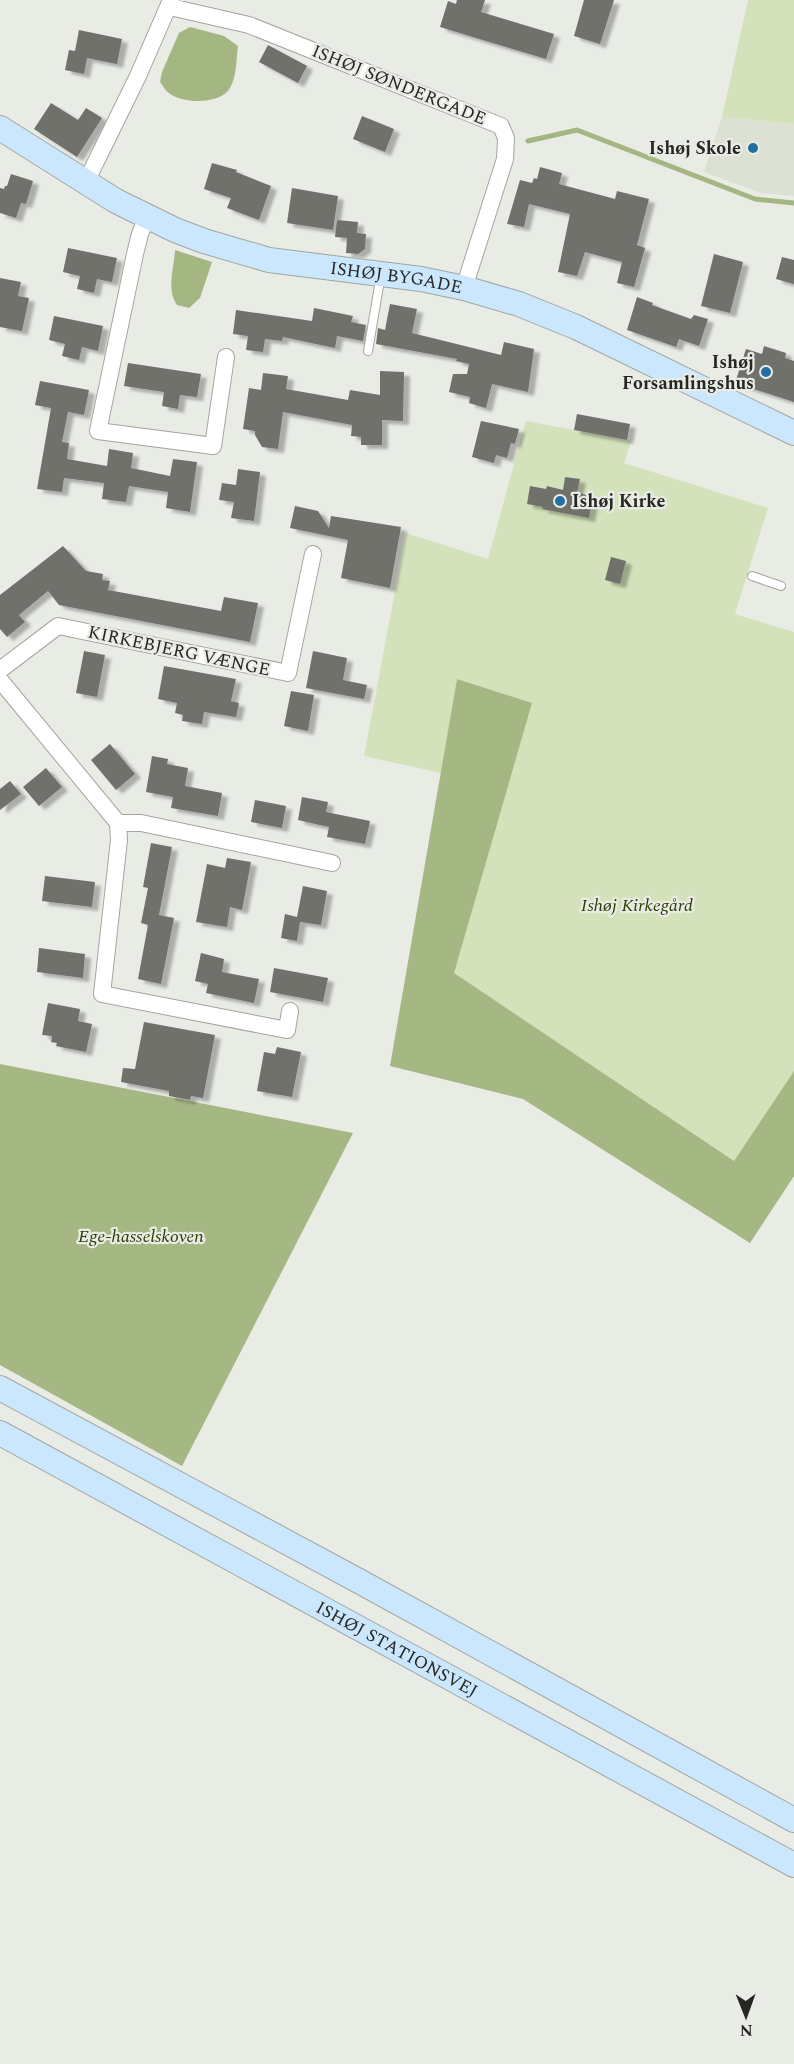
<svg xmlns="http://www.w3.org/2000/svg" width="794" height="2064" viewBox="0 0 794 2064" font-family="Spectral,serif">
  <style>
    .built { fill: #dce1d3 }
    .green { fill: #d3e2ba }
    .forest { fill: #a5b783 }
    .water { fill: #a4b682 }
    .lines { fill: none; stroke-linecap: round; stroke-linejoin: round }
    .stream { stroke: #a4b682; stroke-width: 5 }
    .building { fill: #6f716b; filter: url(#shadow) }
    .lane-casing { stroke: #a3a59f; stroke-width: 10 }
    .street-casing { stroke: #a3a59f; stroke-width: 18 }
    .secondary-casing { stroke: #a3a59f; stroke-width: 26 }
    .lane { stroke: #fff; stroke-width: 8 }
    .street { stroke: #fff; stroke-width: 16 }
    .secondary { stroke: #cae7fd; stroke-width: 24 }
    .poi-dot { fill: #256ea1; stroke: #e9ece5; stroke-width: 2 }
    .labels { text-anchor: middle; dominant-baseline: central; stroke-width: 4.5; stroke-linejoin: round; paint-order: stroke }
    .street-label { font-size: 18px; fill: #262725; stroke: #e9ece5 }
    .poi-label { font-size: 18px; font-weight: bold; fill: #262725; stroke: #e9ece5; text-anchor: end }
    .park-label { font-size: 18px; font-style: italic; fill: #2d3c00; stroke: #e9ece5 }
  </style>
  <defs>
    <filter id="shadow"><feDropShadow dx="6" dy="4" stdDeviation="1.5" flood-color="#0004"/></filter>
  </defs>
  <rect width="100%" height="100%" fill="#e9ece5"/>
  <path class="built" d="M722,117L794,124V196L761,193L704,172Z"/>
  <path class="green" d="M748,0H794V124L722,117Z
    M526,421L631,441L624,463L768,508L735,614L794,632V1071L734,1161L453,973L532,703L457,679L441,773L364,756L406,533L488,559Z"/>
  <path class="forest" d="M457,679L532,703L454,973L734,1161L794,1071V1176L750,1243L523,1099L390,1066Z
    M0,1064L353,1133L182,1466L0,1365Z"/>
  <path class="water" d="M190,27L224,36L238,46C236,60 237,76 230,88C220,105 182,104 169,93C165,91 163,85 160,82L162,72L179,33Z
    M175,250L212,262L200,298L189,308L177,305C166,289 174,269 175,250Z"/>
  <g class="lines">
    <path class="stream" d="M528,141L577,130L755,199L794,203"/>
  </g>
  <path class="building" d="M457,0H485L481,12L554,34L546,59L440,27L448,1L456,4Z
    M584,0H614L600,44L574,36Z
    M79,30L122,39L117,64L87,58L84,74L65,70L69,50L75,51Z
    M268,45L307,66L298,83L259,62Z
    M51,103L78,120L86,108L102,118L77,157L34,129Z
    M362,116L394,129L385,152L353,139Z
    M212,163L237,170L236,172L271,186L259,220L227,208L231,198L204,189Z
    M540,167L562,173L559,184L615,199L617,191L649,199L637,245L645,248L634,287L617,283L622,262L585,252L577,276L558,272L570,214L529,204L524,227L507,224L520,180L532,183L534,178L537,179Z
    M11,174L33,181L26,204L21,203L16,218L0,213V188L4,189L5,186H7Z
    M292,188L338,196L333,230L287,223Z
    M337,220L358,222L357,233L366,234L365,249L358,254L346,253L347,238L335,237Z
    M68,248L117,258L112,282L97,279L94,293L77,289L80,276L63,272Z
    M714,254L743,262L730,313L701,306Z
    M782,257L794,260V284L776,279Z
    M0,278L21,282L18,296L29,298L22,331L0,327Z
    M637,297L653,303L652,305L691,319L694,315L708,319L699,346L679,339L676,347L627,330Z
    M390,304L417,309L412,333L501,355L504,342L534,349L528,392L492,384L486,408L469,403L470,397L449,392L453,374H467L469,364L456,361L457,359L376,344L378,328L385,330Z
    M314,308L353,316L351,322L366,325L363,341L337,336L335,348L283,337L282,341L265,339L263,352L246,350L248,336L233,334L236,310L312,321Z
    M54,316L103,326L98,351L82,347L79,360L62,356L65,344L49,340Z
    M764,346L786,353L785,358L794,361V402L735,383L746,349L762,354Z
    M128,363L201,374L197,397L180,395L178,409L162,406L164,392L124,386Z
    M380,371L404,372L403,421L382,420V445H361V437L351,436L352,425L283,412L278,449L262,447L255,435V431L243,429L249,388L261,390L263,373L288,376L286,389L348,400L350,390L380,395Z
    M40,381L89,390L84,415L68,412L62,442L69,443L67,459L107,466L109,449L133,453L131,468L170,476L173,459L197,462L190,512L166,508L168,492L129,486L126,502L102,499L104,483L64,478L62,492L37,489L51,408L35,405Z
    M577,414L630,424L627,440L574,430Z
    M481,421L519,429L515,444L511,443L507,458L496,455L494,463L472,457Z
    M238,469L260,472L254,521L231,518L234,502L219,500L222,483L236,485Z
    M565,477L580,479L577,492L593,497L589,518L542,509L543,507L527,504L530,486L546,489L547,486L563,490Z
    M295,506L318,511L329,528L331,516L401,527L390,588L341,578L348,540L290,528Z
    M63,546L86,571L103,574L102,580L110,581L108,590L221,611L224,597L258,603L250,642L59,605L48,591L19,615L25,622L7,637L0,629V595Z
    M611,557L626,561L620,584L605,580Z
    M84,651L105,655L97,697L76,693Z
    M313,651L347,658L343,680L367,685L364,699L306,688Z
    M164,666L236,679L231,701L239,703L236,717L204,712L202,724L182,721L183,715L175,713L177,703L158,699Z
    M291,691L314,695L308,731L284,726Z
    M110,744L135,774L116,790L91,760Z
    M152,756L168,759L167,764L188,768L185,786L222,793L218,816L171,808L173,797L146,792Z
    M46,768L62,787L39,806L23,787Z
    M10,781L21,794L0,810V789Z
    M302,797L328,802L326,812L370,821L365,844L327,837L329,827L298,820Z
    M255,800L286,806L282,828L251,822Z
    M151,843L172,847L159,915L174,918L161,984L138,979L148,925L141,923L148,888L143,887Z
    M227,858L251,862L242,910L230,907L227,927L196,922L207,864L225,868Z
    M45,876L95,882L92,907L42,901Z
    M303,886L327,891L321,925L300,922L297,941L281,938L285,914L297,917Z
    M39,948L85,954L83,978L37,972Z
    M201,953L224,959L222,972L259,979L254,1003L206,993L208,984L195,981Z
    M274,968L328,978L323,1002L270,992Z
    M48,1003L80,1009L78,1021L92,1024L86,1052L56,1046L57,1043L51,1042L52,1036L42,1035Z
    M144,1022L215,1035L203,1098L191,1096L190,1100L169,1096V1091L121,1082L123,1068L135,1069Z
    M277,1047L301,1052L292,1097L257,1091L264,1052L275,1054Z"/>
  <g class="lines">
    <defs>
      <path id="lane" d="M368,351L381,274
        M752,576L781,586"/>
      <path id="street" d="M170,7L249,25L501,126L506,138L505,159L464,288
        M86,182L138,76L171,0
        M147,217L140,234L135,254L98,431L213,446L226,357
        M0,670L58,626L288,673L313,554
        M0,680L118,823L119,840L102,994L287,1030L290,1011
        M118,823H141L332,863"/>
      <g id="secondary">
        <path id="s1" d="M0,128L116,201L175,230L204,241L269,260L421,279L464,288L519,304L576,327L794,433"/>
        <path d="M0,1388L357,1580L794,1820"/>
        <path id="s2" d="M0,1433L794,1865"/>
      </g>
    </defs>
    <use href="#lane" class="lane-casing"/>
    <use href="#street" class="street-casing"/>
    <use href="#secondary" class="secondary-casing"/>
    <use href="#lane" class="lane"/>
    <use href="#street" class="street"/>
    <use href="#secondary" class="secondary"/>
  </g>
  <g class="poi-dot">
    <circle cx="753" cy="148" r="6"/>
    <circle cx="766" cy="372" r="6"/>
    <circle cx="560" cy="501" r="6"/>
  </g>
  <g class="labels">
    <g class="street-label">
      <text transform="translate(399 85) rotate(22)">ISHØJ SØNDERGADE</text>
      <text stroke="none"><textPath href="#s1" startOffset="430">ISHØJ BYGADE</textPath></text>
      <text transform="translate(179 651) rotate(12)">KIRKEBJERG VÆNGE</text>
      <text stroke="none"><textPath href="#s2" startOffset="452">ISHØJ STATIONSVEJ</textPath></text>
    </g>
    <g class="poi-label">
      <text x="741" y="148">Ishøj Skole</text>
      <text x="754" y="362">Ishøj<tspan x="754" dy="21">Forsamlingshus</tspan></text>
      <text x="572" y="501" text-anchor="start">Ishøj Kirke</text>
    </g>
    <g class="park-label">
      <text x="637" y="905">Ishøj Kirkegård</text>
      <text x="141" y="1236">Ege-hasselskoven</text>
    </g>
  </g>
  <g transform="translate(746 2016) rotate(179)" stroke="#e9ece5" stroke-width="4.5" paint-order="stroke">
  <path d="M0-4.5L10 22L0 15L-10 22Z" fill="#262725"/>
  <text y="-9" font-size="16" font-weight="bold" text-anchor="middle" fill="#262725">N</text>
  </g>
</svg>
